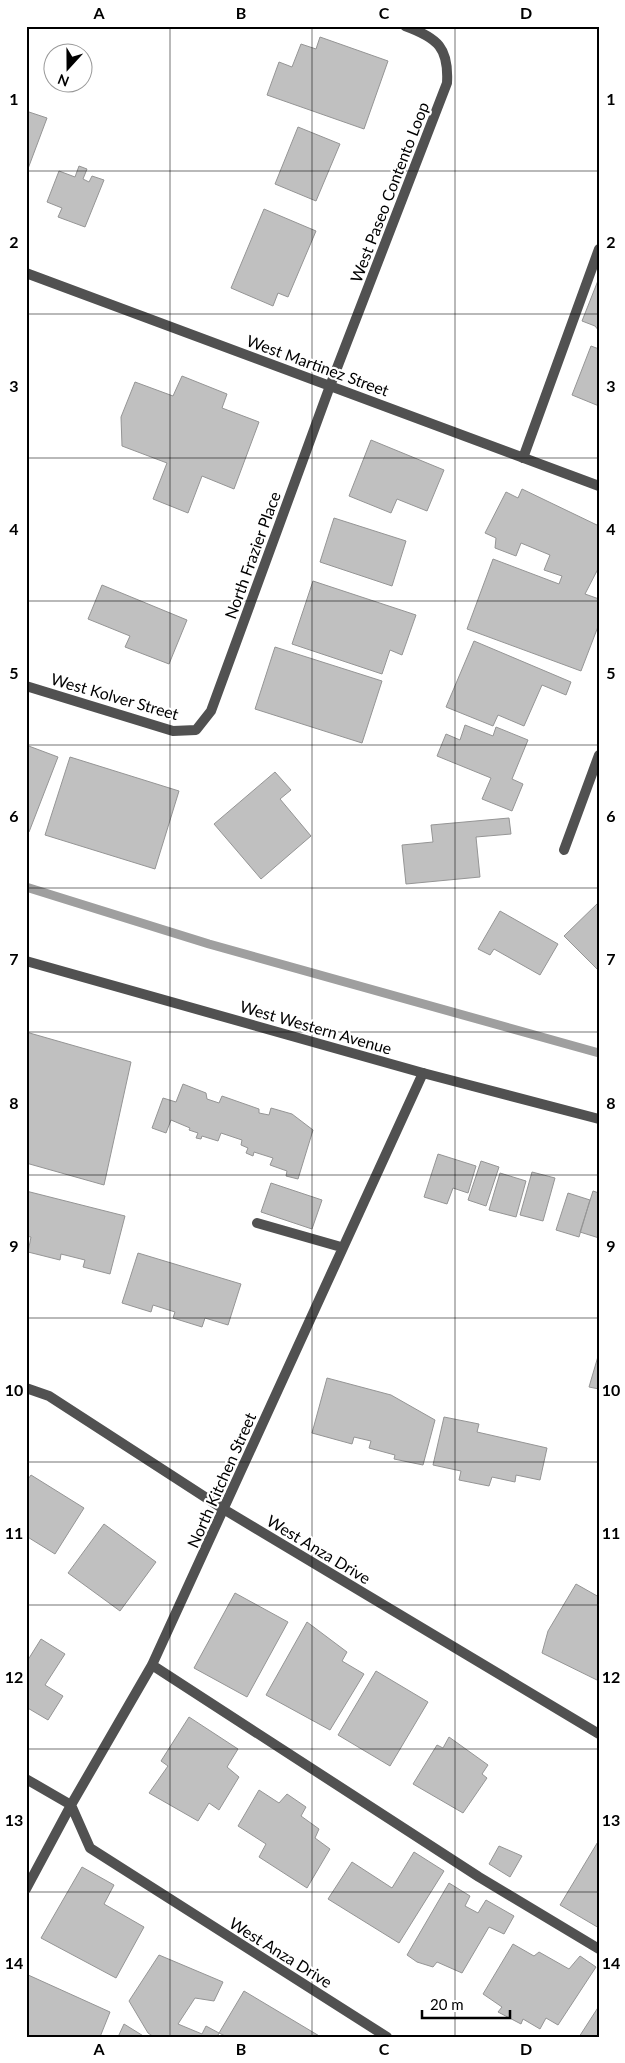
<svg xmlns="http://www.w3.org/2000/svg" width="625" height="2063" viewBox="0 0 625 2063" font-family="Lato,sans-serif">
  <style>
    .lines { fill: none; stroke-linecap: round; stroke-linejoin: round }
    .stream { stroke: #9f9f9f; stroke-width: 9 }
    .building { fill: #c0c0c0; stroke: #959595 }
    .service { stroke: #515151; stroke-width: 10 }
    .minor { stroke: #515151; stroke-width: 10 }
    .tertiary { stroke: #515151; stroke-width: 10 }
    .grid { fill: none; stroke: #000; stroke-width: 1; stroke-opacity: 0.55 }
    .labels { text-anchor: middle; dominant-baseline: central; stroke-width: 4.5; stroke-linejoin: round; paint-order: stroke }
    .street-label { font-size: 16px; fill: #000; stroke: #fff }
    .neatline { fill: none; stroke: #000; stroke-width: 2 }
    .grid-label { font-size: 16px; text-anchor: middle; font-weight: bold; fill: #000 }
  </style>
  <rect width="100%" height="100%" fill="#fff"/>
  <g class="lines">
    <path class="stream" d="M26,887L209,944L599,1053"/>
  </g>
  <path class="building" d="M320,37L388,61L364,129L267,95L279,62L292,67L301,44L316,49Z
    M26,111L47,118L26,174Z
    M298,127L340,144L316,201L275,184Z
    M79,166L87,169L83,179L89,182L92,176L104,180L85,227L58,217L62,208L47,202L59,171L75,177Z
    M264,209L316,231L288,297L278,293L273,306L231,288Z
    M599,278V331L595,326L582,321Z
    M591,346L599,349V406L572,395Z
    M182,376L227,394L222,408L259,422L234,489L202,476L188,513L153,499L167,463L122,446L121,417L135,382L173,396Z
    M371,440L444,470L427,511L397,499L391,513L349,496Z
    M522,489L599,526V567L585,594L599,599V624L581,671L467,629L493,559L559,584L562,576L544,570L550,555L521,543L516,556L495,548L496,538L485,533L506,492L518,498Z
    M334,518L406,541L392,586L320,562Z
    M313,581L416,615L402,655L390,650L382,674L292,644Z
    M102,585L187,620L169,664L125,647L130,636L88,619Z
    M474,641L571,682L566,695L542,685L524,726L498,715L493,726L446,707Z
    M275,647L382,681L362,743L255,709Z
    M465,725L493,736L496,727L528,740L512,779L523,784L512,811L482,799L491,778L437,756L446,734L460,740Z
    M26,745L58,757L29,832L26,831Z
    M70,757L179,791L155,869L45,835Z
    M275,772L291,790L280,799L311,836L261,879L214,824Z
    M509,818L511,834L476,837L480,877L406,884L402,845L433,842L431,825Z
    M599,902V971L564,936Z
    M500,911L558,944L540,975L494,949L490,955L478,949Z
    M26,1032L131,1062L104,1185L26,1163Z
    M183,1084L206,1093L207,1099L219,1103L222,1096L259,1109V1113L269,1115L271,1108L292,1114L313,1130L298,1179L286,1176L287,1171L270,1165L273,1158L254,1152L253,1156L246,1153L248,1148L241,1145L242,1140L221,1133L218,1141L202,1136L201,1139L196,1138L198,1133L189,1130L190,1128L171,1120L166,1133L152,1128L163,1098L176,1102Z
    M438,1154L476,1166L468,1193L453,1188L447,1204L424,1197Z
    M481,1161L499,1167L486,1206L468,1200Z
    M532,1172L555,1178L543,1221L520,1215Z
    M500,1173L526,1181L516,1217L489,1210Z
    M271,1183L322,1200L312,1229L261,1212Z
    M26,1191L125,1216L110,1274L83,1267L85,1260L61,1254L60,1260L28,1252L31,1237L26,1236Z
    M593,1191L599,1193V1238L580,1232Z
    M568,1193L590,1200L579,1237L556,1230Z
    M138,1253L241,1284L228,1325L205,1318L202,1327L173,1318L175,1312L153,1305L151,1312L122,1303Z
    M599,1353V1389L589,1387Z
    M327,1378L391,1395L435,1420L423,1465L394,1459L395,1455L369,1448L371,1441L354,1437L352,1444L312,1433Z
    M444,1417L479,1424L477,1432L547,1448L540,1480L516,1475L515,1482L492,1477L489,1486L459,1480L461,1471L433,1465Z
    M31,1475L84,1508L55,1554L26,1536V1482Z
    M104,1524L156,1562L120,1611L68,1573Z
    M576,1584L599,1597V1681L542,1653L548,1631Z
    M235,1593L288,1622L247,1697L194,1668Z
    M307,1622L347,1652L342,1661L364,1674L330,1730L266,1695Z
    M41,1639L65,1654L45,1685L63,1696L48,1720L26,1707V1663Z
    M376,1671L428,1702L390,1766L338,1735Z
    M189,1717L238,1749L227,1767L239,1777L219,1810L209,1803L198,1821L149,1793L168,1766L161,1761Z
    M449,1737L488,1765L482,1774L487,1778L463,1813L413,1784L437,1745L443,1748Z
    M259,1790L279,1803L287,1794L306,1807L301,1816L319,1829L315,1838L330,1849L307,1888L259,1857L266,1844L238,1826Z
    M599,1840V1928L560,1905Z
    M499,1846L522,1856L510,1877L489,1864Z
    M414,1852L444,1871L399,1943L328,1899L352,1862L392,1888Z
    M82,1867L114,1885L104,1904L144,1927L116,1978L41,1938Z
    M449,1883L470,1896L465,1906L478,1913L486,1900L514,1916L504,1934L489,1927L462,1973L437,1962L433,1967L417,1962L407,1955Z
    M513,1944L534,1956L539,1952L569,1969L580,1956L596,1967L558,2025L546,2018L540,2029L523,2019L521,2024L498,2012L502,2007L483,1994Z
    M159,1955L223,1982L214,2001L195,1998L178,2024L202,2034L206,2026L219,2033L217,2037H154L148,2033L129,2001Z
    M26,1974L110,2012L100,2037H26Z
    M244,1991L321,2037H227L219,2033Z
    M599,2006V2037H579Z
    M124,2024L145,2037H118Z"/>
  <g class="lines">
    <path class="service" d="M523,458L599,249"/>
    <path class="minor" d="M26,273L599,486
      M26,686L173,731L196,730L211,711L330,386L447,83C449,48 438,38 405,26
      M564,850L599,755
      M257,1223L341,1247
      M26,1388L49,1396L225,1510L599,1734
      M152,1665L479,1877L599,1949
      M26,1779L71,1805L90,1848L387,2037
      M26,1889L71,1805L152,1665L423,1073"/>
    <path class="tertiary" d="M26,961L423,1073L599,1119"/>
  </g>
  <path class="grid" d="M170,26V2037M312,26V2037M455,26V2037M26,171H599M26,314H599M26,458H599M26,601H599M26,745H599M26,888H599M26,1032H599M26,1175H599M26,1318H599M26,1462H599M26,1605H599M26,1749H599M26,1892H599"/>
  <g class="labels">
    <g class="street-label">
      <text transform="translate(389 192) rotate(-69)">West Paseo Contento Loop</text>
      <text transform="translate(318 365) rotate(20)">West Martinez Street</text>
      <text transform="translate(252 555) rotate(-70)">North Frazier Place</text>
      <text transform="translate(115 696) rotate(16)">West Kolver Street</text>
      <text transform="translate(316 1027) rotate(16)">West Western Avenue</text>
      <text transform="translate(221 1480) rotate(-66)">North Kitchen Street</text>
      <text transform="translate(319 1549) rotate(31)">West Anza Drive</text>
      <text transform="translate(281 1952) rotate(32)">West Anza Drive</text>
    </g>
  </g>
  <rect width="625" height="2063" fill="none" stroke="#ffffff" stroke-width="55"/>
  <g transform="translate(68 68) rotate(201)"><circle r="24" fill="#ffffff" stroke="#999999"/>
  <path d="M0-4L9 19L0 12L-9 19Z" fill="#000000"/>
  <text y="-8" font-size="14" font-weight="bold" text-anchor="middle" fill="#000000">N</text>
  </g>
  <path d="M422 2010v8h88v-8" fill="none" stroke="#000000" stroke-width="2.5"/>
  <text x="430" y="2010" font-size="15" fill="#000000" stroke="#ffffff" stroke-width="4" paint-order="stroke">20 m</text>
  <rect x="28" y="28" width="570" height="2008" class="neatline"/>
  <g class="grid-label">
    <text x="99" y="19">A</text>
    <text x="241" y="19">B</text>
    <text x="384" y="19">C</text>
    <text x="526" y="19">D</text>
    <text x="14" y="105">1</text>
    <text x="611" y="105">1</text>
    <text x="14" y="248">2</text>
    <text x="611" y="248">2</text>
    <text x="14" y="392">3</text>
    <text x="611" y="392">3</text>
    <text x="14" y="535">4</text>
    <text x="611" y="535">4</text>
    <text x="14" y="679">5</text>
    <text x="611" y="679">5</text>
    <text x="14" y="822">6</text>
    <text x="611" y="822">6</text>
    <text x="14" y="965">7</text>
    <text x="611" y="965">7</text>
    <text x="14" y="1109">8</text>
    <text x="611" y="1109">8</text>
    <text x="14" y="1252">9</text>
    <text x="611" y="1252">9</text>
    <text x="14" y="1396">10</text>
    <text x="611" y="1396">10</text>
    <text x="14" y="1539">11</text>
    <text x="611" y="1539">11</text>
    <text x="14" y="1683">12</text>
    <text x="611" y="1683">12</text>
    <text x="14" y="1826">13</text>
    <text x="611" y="1826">13</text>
    <text x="14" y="1969">14</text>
    <text x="611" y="1969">14</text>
    <text x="99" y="2055">A</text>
    <text x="241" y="2055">B</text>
    <text x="384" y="2055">C</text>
    <text x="526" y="2055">D</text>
  </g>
</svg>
